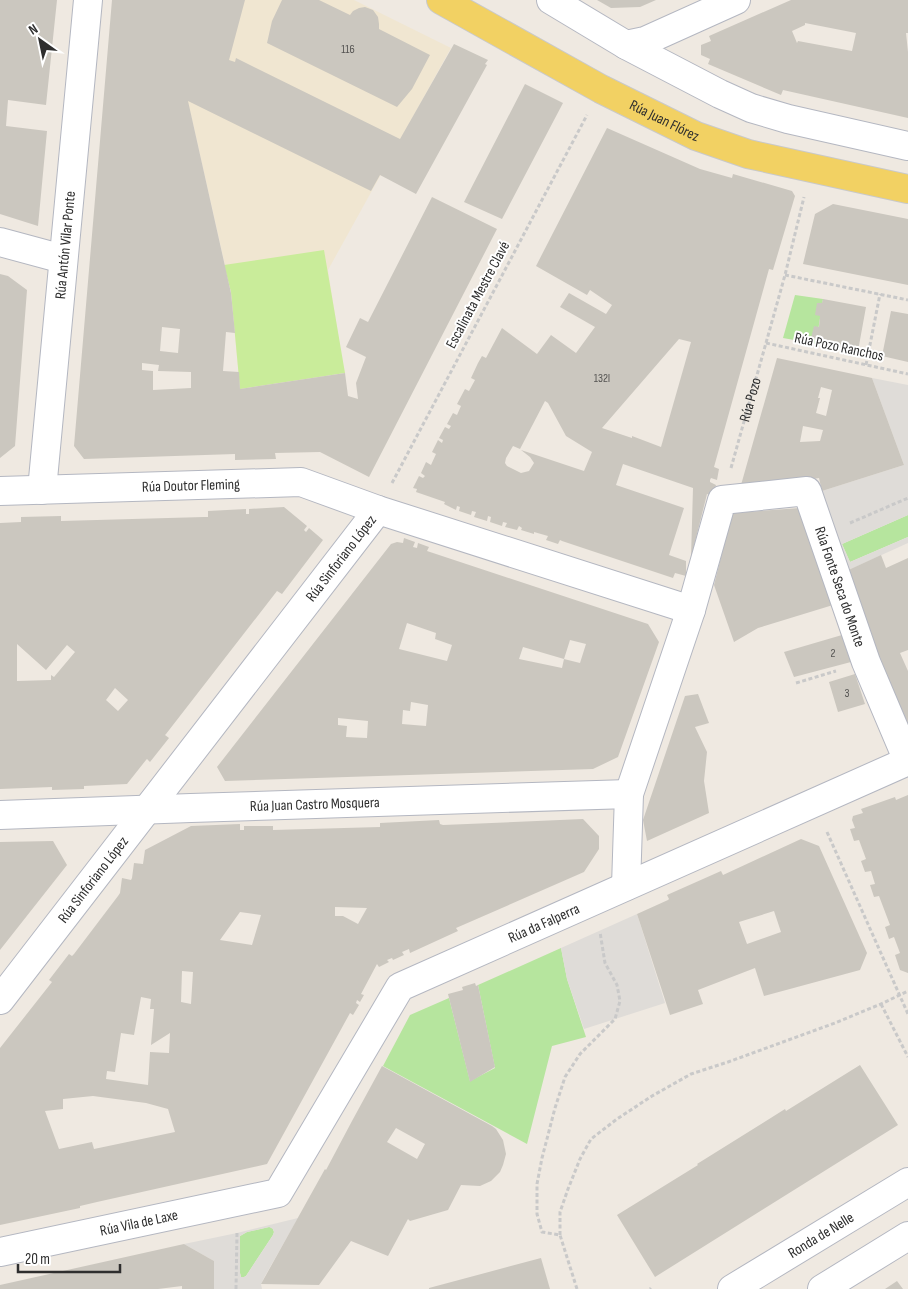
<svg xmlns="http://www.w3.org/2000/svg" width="908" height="1289" viewBox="0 0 908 1289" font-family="'Sofia Sans Condensed',sans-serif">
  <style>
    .education { fill: #f0e6d1 }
    .green { fill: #b6e59e }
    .pitch { fill: #c9ec9a }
    .plaza { fill: #dfdcd8; fill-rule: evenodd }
    .building { fill: #cbc7bf; fill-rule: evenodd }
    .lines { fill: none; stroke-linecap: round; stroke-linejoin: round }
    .minor-casing { stroke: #b4b7c1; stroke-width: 30 }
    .major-casing { stroke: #c9c9c9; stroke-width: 30 }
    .path { stroke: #c9c9c9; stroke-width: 3; stroke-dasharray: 4 2.5; stroke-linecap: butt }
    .minor { stroke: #fff; stroke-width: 28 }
    .major { stroke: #f2d163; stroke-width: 28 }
    .labels { text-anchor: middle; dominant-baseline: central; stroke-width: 4; stroke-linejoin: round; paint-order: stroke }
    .number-label { font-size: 12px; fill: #555452 }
    .street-label { font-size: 15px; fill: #2e2e2e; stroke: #fff }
  </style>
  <rect width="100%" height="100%" fill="#efe9e1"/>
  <path class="education" d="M179,0H354L451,48L328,270L341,353L328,376L240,389L231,292L194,128L171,33Z"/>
  <path class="green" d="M795,295L823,299L816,344L783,338Z
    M908,515V537L850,562L842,544Z
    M561,948L567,979L586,1037L552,1046L527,1144L383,1066L410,1015L449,998L470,1081L495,1068L478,985Z
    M269,1227H272L274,1232L273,1235L246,1276L244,1277H241L240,1273V1236L247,1232Z"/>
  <path class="pitch" d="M324,250L345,373L240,389L231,292L224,265Z"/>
  <path class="plaza" d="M872,378L908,385V515L842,544L850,562L908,537V543L844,572L822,491L904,465Z
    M637,914L665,1003L584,1029L567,979L561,948Z
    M298,1218L265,1276L261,1284L262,1289H214V1261L184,1244L237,1233ZM269,1227L273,1229L274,1232L273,1235L246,1276L244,1277H241L240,1273V1236L247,1232Z"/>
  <path class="building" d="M0,0H57L46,105L8,100L6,126L47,131L38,226L0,214Z
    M112,0H245L229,60L235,62L236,58L400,139L454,44L488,60L485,64L487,65L416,194L380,175L371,191L188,101L231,293L235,333L226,332L223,371L239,372L240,389L345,373L348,396L358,399L356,383L366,357L346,347L360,318L368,322L432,197L497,229L369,477L320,452L275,453L276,459L235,460V454L84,459L74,446ZM162,327L180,329L178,353L160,351ZM142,363L159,365L158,371L191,372V388L153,390V371L142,370Z
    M282,0H319L350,15L353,11L359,8L365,7L373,10L378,17L379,24V29L430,55L412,89L397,107L267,43L272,21Z
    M597,0H656L640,7L611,8Z
    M791,0H908V33H906L908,52V118L783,90L781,95L708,64L710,59L701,55V45L711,41L709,36ZM805,23L856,33L852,51L798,41L797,43L792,31L805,25Z
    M525,84L563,103L502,219L464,202Z
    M607,128L700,169L732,178L733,174L792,191L795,196L773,270L769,269L714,467L719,469L717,480L711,478L710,480V482L716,485L713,496L707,494L691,558L693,488L623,464L616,485L684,508L669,555L686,561V576L675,573L673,578L562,541L560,540L558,544L546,540L548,536L534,532V534L521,530L522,528L519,526L517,530L505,527L507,523L503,522L502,526L490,522L491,517L488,516L487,521L474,517L476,512L472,511L471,515L459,511L460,507L457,506L456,510L444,504L445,502L416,492L417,489L413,488L419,476L423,478L425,476L421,473L426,462L431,465L436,454L432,452L438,440L442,443L443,440L439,438L445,427L449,429L451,426L447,424L453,413L457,415L461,406L457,404L465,389L469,391L475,380L471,378L478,363L482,356L486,358L502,328L537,354L551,335L576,353L595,327L560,307L569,293L606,314L612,305L590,290L587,295L536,266ZM679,339L691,342L661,447L632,436V438L602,428ZM545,401L548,403L566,436L592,452L584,471L521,450L530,457L534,463L529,471L521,473L507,466L505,463L506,458L513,446L520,449Z
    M833,204L908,219V285L803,264L815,214Z
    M0,274L8,276L27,290L15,446L0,458Z
    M823,299L866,307L858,351L816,344V340L811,338L814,326L819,327L820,316L815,315L817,303H822Z
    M891,311L908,314V362L882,356Z
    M777,358L872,378L904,465L822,491L819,478L746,490L741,485ZM821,387L832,390L826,416L816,413L820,398H818ZM803,426L823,430L820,441L800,442Z
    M284,507L307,526L304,530L306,532L309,528L323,540L282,594L277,591L166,734L165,735L169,738L150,762L147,759L146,760L127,784L84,786V789L52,790V787L0,789V523L21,522V517L61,516V521L204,517H208V511L246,509V514H249V509ZM17,644L46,670L67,645L75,652L54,677L51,675V680L17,681ZM115,688L128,700L118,711L106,700Z
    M800,508L833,605L758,628L734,642L714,585L732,513Z
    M404,538L415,542L413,547L417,548L418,543L429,547L427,551L430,552L648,624L659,642L618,757L593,769L225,781L217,767L391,544L397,542L403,543ZM407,623L436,633L435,639L452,645L447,661L399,649ZM570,640L586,644L580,663L564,659L562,668L519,659L523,647L564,659ZM411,702L428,705L426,726L402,724L403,710L410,711ZM338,718L368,721L367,738L346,737L347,726L338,725Z
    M881,555L886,568L908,558V650L900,653L908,671V724L906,725L844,572Z
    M842,635L851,662L794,677L784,652Z
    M855,674L865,704L838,712L829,682Z
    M698,694L709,723L695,727L707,752L704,781L709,813L647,841L643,820L685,696Z
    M908,795V973L900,970L895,955L900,953L894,937L889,939L885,927L890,925L879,896L874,897L870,885L875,884L871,871L865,872L861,861L866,859L859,840L854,841L850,829L855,828L852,820L853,816L863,813L861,809L895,797L896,800Z
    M583,819L599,836V849L584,872L456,928L458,931L410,953L409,949L402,952L404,955L393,960L392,958L387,960L389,962L379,967L377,964L361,994L364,995L360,1002L357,1000L356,1003L359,1005L353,1015L350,1013L267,1164L97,1202L80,1206V1208L0,1225V1048L52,982L49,980L69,954L72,956L74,954L118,896L120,893L122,878L131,880L132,878L134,863L143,864L145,850L191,826L240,824V830H244V826H273V830L380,827V823L439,820L440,824L443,825ZM335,907L367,908L358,924L343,916H335ZM240,912L261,915L252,945L220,940ZM182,971L193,972L191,1004L181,1002ZM141,997L151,999L150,1009H154L151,1045L170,1033L169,1053L150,1052L148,1085L106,1079L107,1071L115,1072L121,1033L134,1035ZM93,1096L146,1103L168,1109L175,1132L94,1149L92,1142L59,1149L45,1111L63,1109V1099Z
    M801,839L819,846L867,953L860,970L764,996L755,968L698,990L703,1004L670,1015L637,914L668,900L669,899L667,895L721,871L723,875ZM774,911L781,932L747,944L739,922Z
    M53,841L67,865L0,950V842Z
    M475,983L476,986L478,985L495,1067L470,1082L448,994L463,990L462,987Z
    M860,1065L898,1125L655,1277L617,1215L698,1165L697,1164L785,1109L786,1111Z
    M382,1066L492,1126L496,1129L503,1140L506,1154L503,1165L500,1172L491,1181L480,1186L461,1185L448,1210L410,1221L408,1219L388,1256L351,1241L319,1285L261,1284L325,1169L326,1170L352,1121ZM396,1128L425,1144L417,1159L387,1142Z
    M184,1244L214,1261V1289H182V1286L158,1289H0V1285Z
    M541,1258L550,1289H429V1288Z
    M897,1281L903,1289H885Z"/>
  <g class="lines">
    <defs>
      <g id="minor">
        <path d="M551,0L626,45L720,94L751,108L788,119L908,146"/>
        <path d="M626,45L645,41L736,0"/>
        <path d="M0,242L63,259"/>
        <path id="s2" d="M42,490L88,0"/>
        <path id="s3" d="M0,491L301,482L378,510L691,610L629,794L626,886"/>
        <path id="s4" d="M691,610L722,500L807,491L866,662L908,761"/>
        <path id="s5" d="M0,815L191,808L629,794"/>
        <path id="s6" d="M0,1000L378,510"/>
        <path id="s7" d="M0,1252L278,1193L400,987L908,761"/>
        <path id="s8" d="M732,1289L908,1182"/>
        <path d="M822,1289L908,1236"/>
      </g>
      <g id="major">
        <path id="s9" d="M441,0L601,89L696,136L748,154L908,189"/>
      </g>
    </defs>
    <use href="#minor" class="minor-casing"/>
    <use href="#major" class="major-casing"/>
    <g class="path">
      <path d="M785,275L908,300"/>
      <path d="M766,343L908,374"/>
      <path d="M866,365L880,294"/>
      <path id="s1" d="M731,468L785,275L804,197"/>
      <path d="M392,483L587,115"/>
      <path d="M850,523L908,498"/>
      <path d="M796,683L836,671"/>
      <path d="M827,832L908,1014"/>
      <path d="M881,1004L908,1057"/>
      <path d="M560,1235V1212L568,1189L580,1159L591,1139L617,1119L652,1096L691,1074L728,1062L835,1023L881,1004L908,991"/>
      <path d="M236,1289L237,1233"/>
      <path d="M577,1289L560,1235L542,1232L537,1214V1184L542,1158L555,1108L565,1077L580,1054L615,1019L620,1001L617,985L605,963L600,932"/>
      <path d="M650,1289L651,1288"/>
    </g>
    <use href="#minor" class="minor"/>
    <use href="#major" class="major"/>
  </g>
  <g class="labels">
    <g class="number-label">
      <text x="348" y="49">116</text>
      <text x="602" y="378">132I</text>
      <text x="833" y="653">2</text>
      <text x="847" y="693">3</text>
    </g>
    <g class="street-label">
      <text stroke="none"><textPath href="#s9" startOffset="254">Rúa Juan Flórez</textPath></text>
      <text stroke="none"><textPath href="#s2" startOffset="246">Rúa Antón Vilar Ponte</textPath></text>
      <text transform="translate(478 295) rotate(-62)">Escalinata Mestre Clavé</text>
      <text transform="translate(839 347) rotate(12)">Rúa Pozo Ranchos</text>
      <text stroke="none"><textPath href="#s1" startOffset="71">Rúa Pozo</textPath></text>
      <text stroke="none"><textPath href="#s3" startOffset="191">Rúa Doutor Fleming</textPath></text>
      <text stroke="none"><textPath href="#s6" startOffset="558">Rúa Sinforiano López</textPath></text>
      <text stroke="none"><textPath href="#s4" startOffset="301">Rúa Fonte Seca do Monte</textPath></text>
      <text stroke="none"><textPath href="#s5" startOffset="315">Rúa Juan Castro Mosquera</textPath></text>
      <text stroke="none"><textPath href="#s6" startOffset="152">Rúa Sinforiano López</textPath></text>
      <text stroke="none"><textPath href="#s7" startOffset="681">Rúa da Falperra</textPath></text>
      <text stroke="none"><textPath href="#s7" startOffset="142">Rúa Vila de Laxe</textPath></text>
      <text stroke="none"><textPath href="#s8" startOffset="104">Ronda de Nelle</textPath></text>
    </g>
  </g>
  <g transform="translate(40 40) rotate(327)" stroke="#ffffff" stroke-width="4" paint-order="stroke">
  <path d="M0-4L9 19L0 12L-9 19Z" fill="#2e2e2e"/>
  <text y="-8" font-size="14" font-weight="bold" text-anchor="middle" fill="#2e2e2e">N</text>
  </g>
  <path d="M18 1264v8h102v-8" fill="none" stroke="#2e2e2e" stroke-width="2.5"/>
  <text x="25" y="1264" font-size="15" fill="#2e2e2e" stroke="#ffffff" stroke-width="4" paint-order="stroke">20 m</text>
</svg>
